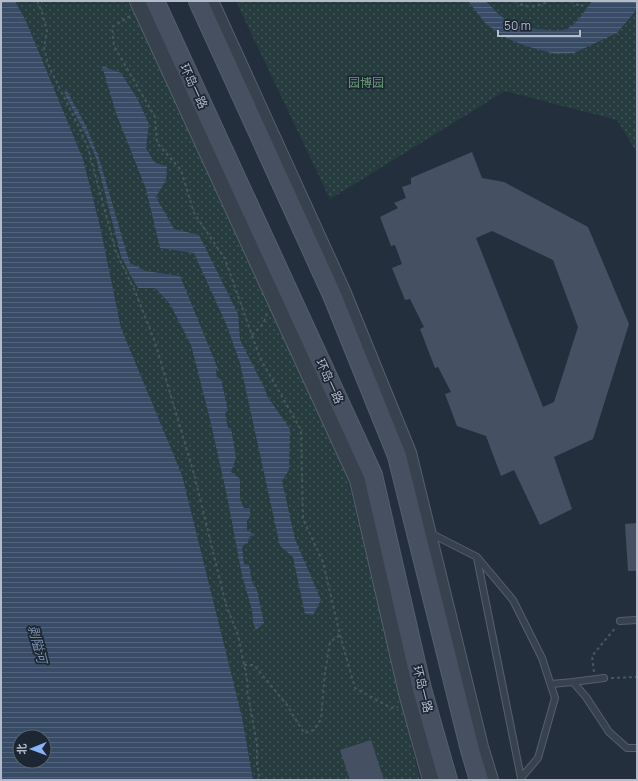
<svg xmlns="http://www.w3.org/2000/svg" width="638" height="781" viewBox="0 0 638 781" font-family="Manrope,'Noto Sans SC',sans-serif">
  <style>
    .park { fill: url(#park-dots) }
    .water { fill: url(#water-rules); fill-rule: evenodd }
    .building { fill: #455162; fill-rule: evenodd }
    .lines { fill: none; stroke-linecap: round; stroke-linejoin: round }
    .service-casing { stroke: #565f6c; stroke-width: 8 }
    .tertiary-casing { stroke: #565f6c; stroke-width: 18 }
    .secondary-casing { stroke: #565f6c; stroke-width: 20 }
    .path { stroke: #44595c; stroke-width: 2; stroke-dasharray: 3 3; stroke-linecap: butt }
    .service { stroke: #38414e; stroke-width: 6 }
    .tertiary { stroke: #38414e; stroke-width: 16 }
    .secondary { stroke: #465061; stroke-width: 18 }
    .labels { text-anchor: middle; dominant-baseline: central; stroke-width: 3.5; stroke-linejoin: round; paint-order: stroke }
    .park-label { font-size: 12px; fill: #6b9a76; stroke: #1d2633 }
    .street-label { font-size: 12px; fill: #b4bcc9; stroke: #1d2633 }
    .water-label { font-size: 13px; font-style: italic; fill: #7c92b1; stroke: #1d2633 }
  </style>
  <defs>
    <pattern id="park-dots" width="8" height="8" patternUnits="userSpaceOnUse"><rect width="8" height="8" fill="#263c3f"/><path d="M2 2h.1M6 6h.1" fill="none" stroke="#435659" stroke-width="1.8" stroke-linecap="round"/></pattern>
    <pattern id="water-rules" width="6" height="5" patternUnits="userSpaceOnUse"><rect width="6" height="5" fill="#394c67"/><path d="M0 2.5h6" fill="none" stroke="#53647b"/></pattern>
  </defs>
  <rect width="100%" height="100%" fill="#242f3e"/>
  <path class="park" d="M15,1H130L252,264L348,480L420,780H253L242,717L182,475L121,328L100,226L83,159L26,21Z
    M236,1H637V153L617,120L505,91L330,199Z"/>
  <path class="water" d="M1,1H15L26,21L83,159L100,226L121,328L182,475L242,717L253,780H1ZM20,737H44V761H20Z
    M468,1H486C494,10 503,20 515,24C524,28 558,33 567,29C577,24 586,9 592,1H637V6L634,13L617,33L574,53L555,54L526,46L506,38L486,24Z
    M102,66L121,73L138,100L149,124L146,148L154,162L167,167L166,180L156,197L174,229L199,235L238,314L240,340L265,389L267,396L290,429L289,470L282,481L295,539L321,600L313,615L305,614L293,557L280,546L240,363L227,326L194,253L160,248L146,189L116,113Z
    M67,91L86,126L99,158L124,244L130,263L146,271L180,276L218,369L216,370L217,379H221L228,411L225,413L228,428H231L236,458L231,472L240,479V499L244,508H250V517L247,520V530L255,535L249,537L248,543L242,546L244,564L249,565L252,582L257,590L264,623L256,630L253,623L252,610L242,575L227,496L209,415L191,345L170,304L155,288H138L132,278L121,256L96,158L85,133L64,93Z"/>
  <path class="building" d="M472,152L482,178L504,182L588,227L629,324L593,439L554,457L572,509L540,525L514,470L501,476L486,436L457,426L445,394L451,392L438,367L435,368L420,329L424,327L410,299L405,300L392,268L402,264L395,245L391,246L380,217L398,208L394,203L406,198L402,187L411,184V178ZM492,231L553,260L578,327L554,402L543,407L476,238Z
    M637,523V571H628L625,524Z
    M371,740L384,780H350L340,750Z"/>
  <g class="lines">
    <defs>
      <path id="service" d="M430,533L477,557L513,600L542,658L555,698L538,758L521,778V780
        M477,558L521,778
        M620,621L637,620
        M573,682L604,678
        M551,684L573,682L586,697L609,732L627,748H637"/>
      <path id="tertiary" d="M138,1L358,480L407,693L431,780
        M210,1L342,291L408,453L480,747L490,780"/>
      <path id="secondary" d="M155,1L373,475L422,689L448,780
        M198,1L332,295L397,456L470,750L479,780"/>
    </defs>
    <use href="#service" class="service-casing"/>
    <use href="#tertiary" class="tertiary-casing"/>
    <use href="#secondary" class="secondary-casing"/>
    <path class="path" d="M37,1L42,12L47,31L44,48L49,67L77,123L88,148L116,252L135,291L155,342L194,474L226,605L238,635L248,684L247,690L257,744V764L260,780
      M515,1C526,9 537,8 548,1
      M571,1L581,7L586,1
      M130,16L112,27L114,46L155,117L157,143L181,170L194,213L225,259L260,358L301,430L303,519L323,562L340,635L355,688L391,708L398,707
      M252,335L263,324L267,314
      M244,665H254L287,705L304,733L314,730L321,719L325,672L330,642L340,635
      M594,672L592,656L616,627
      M611,678L637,677"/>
    <use href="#service" class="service"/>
    <use href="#tertiary" class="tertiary"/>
    <use href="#secondary" class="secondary"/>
  </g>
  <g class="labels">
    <g class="park-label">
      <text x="366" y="82">园博园</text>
    </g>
    <g class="street-label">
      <text transform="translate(194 86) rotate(65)">环岛一路</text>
      <text transform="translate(330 381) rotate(65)">环岛一路</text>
      <text transform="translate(423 689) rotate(76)">环岛一路</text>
    </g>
    <g class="water-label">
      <text transform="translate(38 644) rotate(75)">剥隘河</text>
    </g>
  </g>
  <rect width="638" height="781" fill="none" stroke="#b4bcc9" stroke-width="4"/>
  <g transform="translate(32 749) rotate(269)"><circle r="19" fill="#1d2633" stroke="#59626f"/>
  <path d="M0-3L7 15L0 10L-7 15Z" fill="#8ab4f8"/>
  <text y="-6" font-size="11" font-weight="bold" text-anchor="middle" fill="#b4bcc9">北</text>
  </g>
  <path d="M498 30v6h82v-6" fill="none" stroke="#b4bcc9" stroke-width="2"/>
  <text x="504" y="30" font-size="12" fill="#b4bcc9" stroke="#1d2633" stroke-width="3" paint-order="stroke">50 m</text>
</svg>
